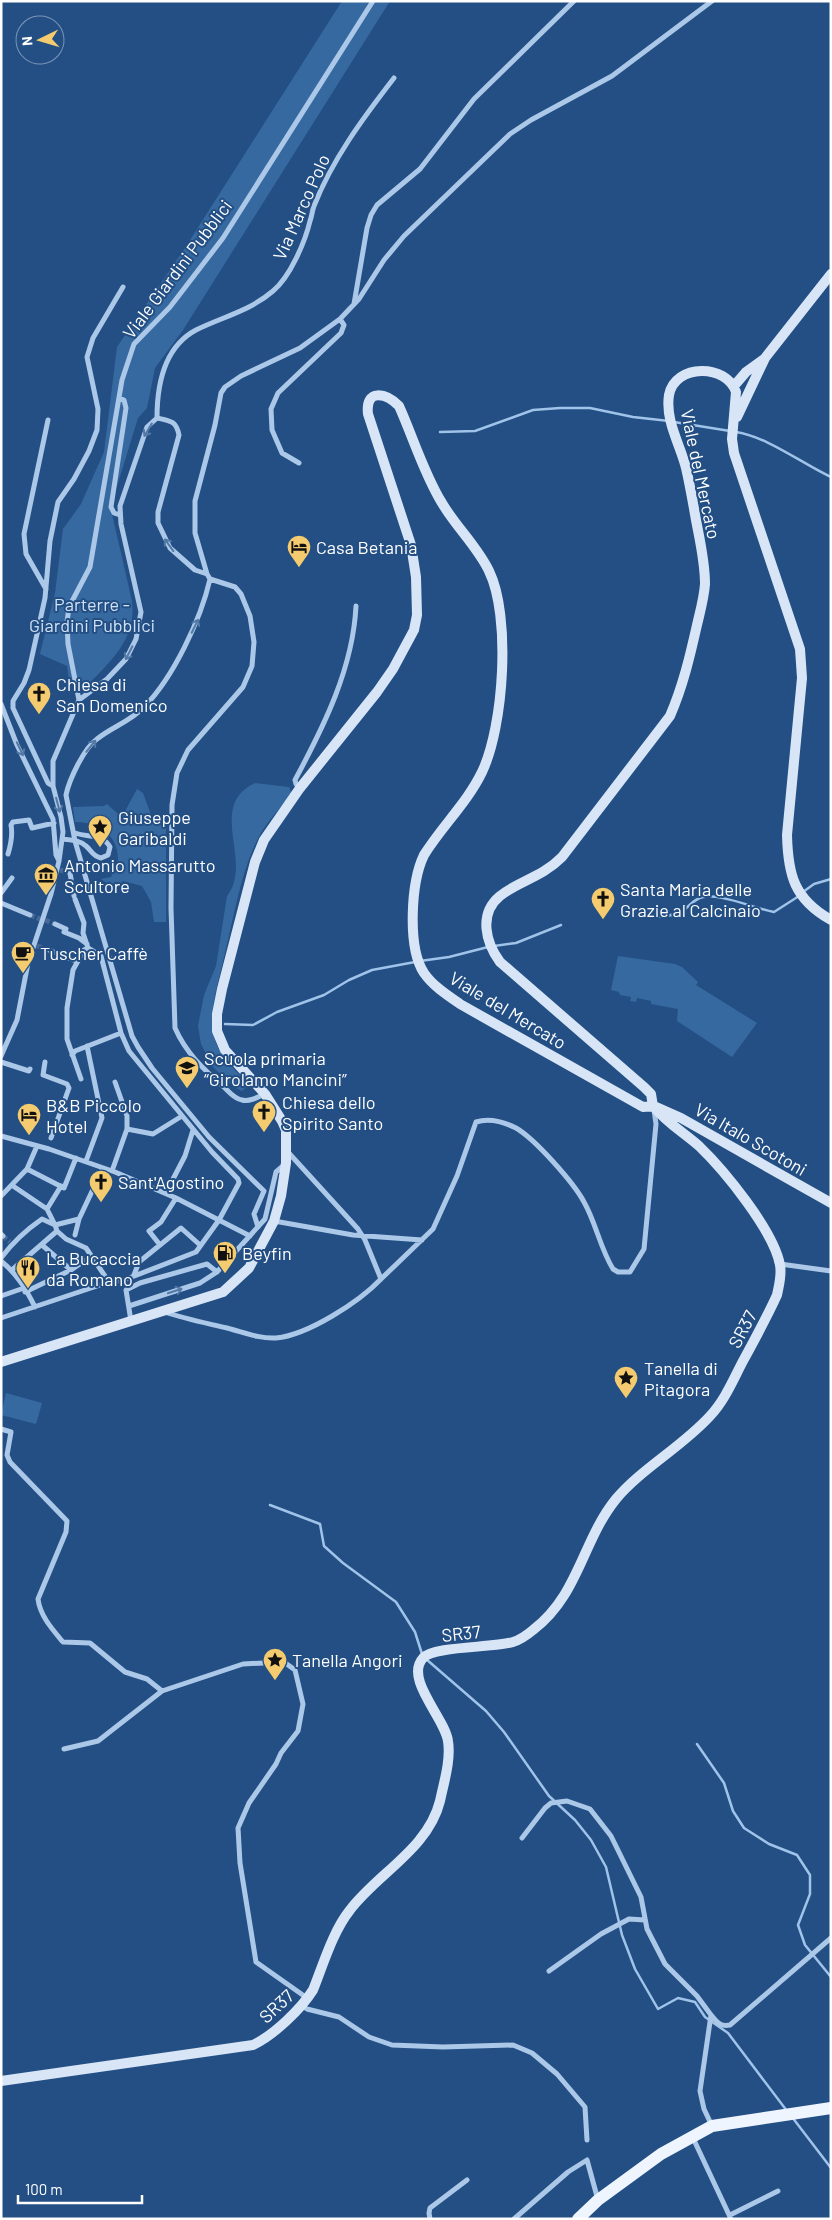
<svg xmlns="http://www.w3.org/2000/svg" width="832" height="2220" viewBox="0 0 832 2220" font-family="Barlow,sans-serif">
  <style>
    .green { fill: #3769a1 }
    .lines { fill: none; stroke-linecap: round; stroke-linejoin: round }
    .stream { stroke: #a0c3e9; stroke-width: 2.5 }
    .street-tunnel { stroke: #446996; stroke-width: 5; stroke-dasharray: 5 2.5; stroke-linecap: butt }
    .street { stroke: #acc8e8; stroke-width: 5 }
    .secondary { stroke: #d7e5f7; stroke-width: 10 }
    .primary { stroke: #eff5fe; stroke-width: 12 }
    .oneway { stroke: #5379a7 }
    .labels { text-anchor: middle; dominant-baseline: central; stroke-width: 4; stroke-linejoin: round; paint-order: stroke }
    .street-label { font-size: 18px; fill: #fff; stroke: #234f84 }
    .poi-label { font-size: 18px; fill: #fff; stroke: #234f84; text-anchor: start }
    .park-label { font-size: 18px; fill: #d0e2f6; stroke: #234f84 }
  </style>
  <rect width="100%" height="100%" fill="#234f84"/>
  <path class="green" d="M342,1H390L183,330L155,368L147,408L138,418L114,496L112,514L132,601C137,641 108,663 84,689L69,681L67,666L40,654L55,593L63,529L81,504L104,452L117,347L185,248Z
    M255,783L289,787L292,794C282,806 269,819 261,833C241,868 234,918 224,957C219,980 209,1009 213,1032C216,1053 234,1068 246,1082L247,1086L242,1091L234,1087L213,1067L201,1044L198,1026L204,995L216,966L227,896C254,862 206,806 255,783Z
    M137,789L143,793L153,820L166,821V922H154L151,902L142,886L123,881L116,888L111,889L108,884L101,879L111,877C113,872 117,865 118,859C118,835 98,821 75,822L73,807L104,806L107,804L117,813H124Z
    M618,956L675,964L682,967L698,982L696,985L757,1023L732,1057L677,1021L678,1009L651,1004V1001L637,998L636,1002L630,1001L631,997L620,995L619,992L611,990Z
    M6,1393L42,1403L36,1424L1,1415Z"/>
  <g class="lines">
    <path class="stream" d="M674,422L730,431
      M440,432L475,431L533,410L560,408H590L633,417L669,421
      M736,432C768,437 801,463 831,477
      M803,892L814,884L831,879
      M656,917C663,916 672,916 679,913C686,910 691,902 698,899C715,890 755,909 774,912L799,896
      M494,946L516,943L561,925
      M420,961L449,957L488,947
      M225,1024L253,1025L277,1012L324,995L349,980L372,970L415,962
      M270,1505L320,1524L324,1546L343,1563L396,1602L415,1632L422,1654
      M426,1659L486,1711L504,1732L549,1796L575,1820L591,1840L606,1867L622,1935L635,1969L658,2009L678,1998L695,2002L705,2017L728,2033L787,2111
      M697,1744L724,1783L733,1811L744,1828L769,1844L797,1855L810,1875V1894L798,1925L805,1945L831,1977
      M792,2117L831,2168"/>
    <path class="street-tunnel" d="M60,870L70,873
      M30,915L40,919
      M45,920L55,924
      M37,946L46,949
      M167,1191L172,1181
      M3,1236L10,1242"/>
    <path class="street" d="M354,304L367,228L371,215L377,205L420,169L474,99L574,1
      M119,398L124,400L126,408L111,507L114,513L120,515
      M157,418C157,385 164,347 196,330C222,317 250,311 273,291C290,277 305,242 310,221C312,216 312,211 314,206C332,160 363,118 394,78
      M299,463L282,453L272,430L271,409L278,393L341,333L344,325L340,319
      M207,574L195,533V501L215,425L221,393L225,387L241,376L300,348L340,319L359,299L384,260L404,236L510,134L531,120L612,76L712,1
      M210,579C201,619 173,678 144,707C131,721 112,727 97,739C84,748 69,780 66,795L75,841L132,1036L138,1047L152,1068L209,1137L264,1191L254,1214L258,1227
      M46,589L26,554L24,534L48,420
      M79,700L68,644L67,622L69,607L90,567L122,380L134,344L170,307L223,238L373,1
      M1,704L17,745L53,819L56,855L59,861
      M53,786L48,783L13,708V701L24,683L29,670L45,598L50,541L58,502L74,479L89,451L97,430L98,409L87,357L93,338L123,287
      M300,788L296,784L295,780C324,726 353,668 356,606
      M63,839C71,840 80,840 86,846C92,851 92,856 101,858L108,855L110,847C102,833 89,838 75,833
      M8,854C11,844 13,835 11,825L13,822L29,820L32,828L54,823
      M70,873L74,896
      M1,893L12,878
      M75,899L84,923L83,933L88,948
      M1,903L30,915
      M55,924L66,929L64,932L79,938L87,944
      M46,949L76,961
      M72,1055L75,1051L121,1033
      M1,1056L17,1020L28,963L51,894L59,861L63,832L61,817L53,786V761L79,700L107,679L126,659L136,639L141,612L121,524L120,506L147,427L157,418C171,421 176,421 179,435L158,512V523L170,548L195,570L207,574L210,579L235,587L241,594L250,616L254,642L252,666L243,687L188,750L177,773L172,805L171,908L175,1028C186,1053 203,1069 224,1087C229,1092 235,1099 242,1100C250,1102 258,1097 264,1094
      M1,1062L29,1071L30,1069
      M45,1062L43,1075L67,1084L69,1088L51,1138
      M127,1129L153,1134L182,1116
      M1,1136L49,1149L115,1172L176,1198L250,1236
      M287,1151L358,1229L365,1240L381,1279L433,1229L457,1176L476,1122C489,1118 504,1122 516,1128C535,1139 574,1183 584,1202C596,1223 600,1248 613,1269L618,1272H630L644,1249L656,1124L654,1110
      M86,1161L102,1118L87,1046
      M27,1169L64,1188L76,1158
      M112,1171L127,1129V1116L115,1082
      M172,1181L185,1156L193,1130
      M13,1186L47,1209L61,1186
      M1,1196L27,1169L37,1146
      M47,1209L55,1225L79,1219
      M274,1221L353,1235L422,1240
      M1,1234L3,1236
      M75,1235L79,1219L103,1168
      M42,1245L71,1270
      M160,1245L149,1231L161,1222L176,1198
      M1,1258C13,1242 26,1230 42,1219L55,1225L57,1231L66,1239L86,1248L109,1282
      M1,1261C17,1274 26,1289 35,1307
      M780,1264L831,1271
      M12,1270L57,1231
      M217,1272L265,1219L276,1172L284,1165
      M134,1275L139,1262L181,1228L200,1245
      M25,1292L71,1270L90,1257
      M1,1296L24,1288
      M129,1306L200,1283L217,1272L207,1264L140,1283L126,1290L131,1321
      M165,1312C185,1319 206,1323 227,1328C243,1332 259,1339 276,1338C308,1335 359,1302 381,1279
      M1,1318L109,1282L124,1280L196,1252L219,1220L239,1183L238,1179L212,1152L129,1051L121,1033L101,956L88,948L84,950L73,970L67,1008V1039L81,1079
      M1,1429L11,1432L7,1455L10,1462L67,1521L66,1532L38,1599C40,1616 53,1630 63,1642L90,1643L125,1672L147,1679L162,1691
      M64,1749L98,1741L162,1691L243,1664L284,1662L295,1670L303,1704L298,1731L281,1753L276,1764L249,1803L238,1828L240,1863L256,1962L307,1998
      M522,1838L545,1808L551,1803L567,1801L590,1809L611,1836L641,1897L647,1929L665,1964L697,1996L711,2015L700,2091L704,2109L712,2126
      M549,1971L601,1934L629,1919L645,1920
      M301,2005L307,2009L339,2017L369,2037L392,2045L443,2047L513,2045L532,2053L557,2074L585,2107L587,2140
      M711,2015C717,2022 720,2027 730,2025L831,1938
      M693,2138L731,2219
      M730,2215L778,2191
      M430,2219L429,2213L430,2208L467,2180
      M514,2219L568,2172L587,2160L598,2200"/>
    <path class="secondary" d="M734,386L746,372L764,359
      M737,417L765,358L831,274
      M654,1106L681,1118L831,1203
      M1,1362L223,1292L249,1268L274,1221L281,1196L286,1163V1130L282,1121L265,1094L225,1050L217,1031V1014L222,989L255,862L264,840L300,788L377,692L393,669L414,630L417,615L416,577L411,545L368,414C365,388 386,393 399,406C413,437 424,474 442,503C456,527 477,546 489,571C511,616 504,726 482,772C467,803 442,826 424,855C411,882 407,947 424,973C433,986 447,995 460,1004L643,1107L653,1106L651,1094L644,1087L500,962C486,943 478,914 500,896C520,880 541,878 562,857L670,716C683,686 690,656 697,625C700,612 704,598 705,584C705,562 700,541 696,520C693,503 690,485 686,468C680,444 665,421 669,395C675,363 727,364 736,392L732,439L734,453L800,649L802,678L787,835C788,875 794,899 831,920
      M1,2081L253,2045C274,2035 301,2009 313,1990C323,1965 333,1931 350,1910C378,1873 428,1849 440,1801C444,1782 451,1760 448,1741C445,1718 404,1679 423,1658C433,1646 493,1648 513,1642C520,1640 527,1635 533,1630C579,1595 582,1541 616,1499C641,1469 683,1446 710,1416C725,1400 733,1380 743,1361C755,1339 767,1317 777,1295C779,1285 782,1275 780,1265C774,1231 724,1170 699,1146C683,1132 667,1123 653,1106"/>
    <path class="primary" d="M578,2219L598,2200L661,2154L712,2126L831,2108"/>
  </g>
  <defs><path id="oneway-shaft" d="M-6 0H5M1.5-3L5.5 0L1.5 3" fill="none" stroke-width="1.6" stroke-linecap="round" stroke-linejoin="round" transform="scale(1.25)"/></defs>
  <g class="oneway">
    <use href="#oneway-shaft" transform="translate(148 430) rotate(121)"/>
    <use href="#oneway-shaft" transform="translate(169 545) rotate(-126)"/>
    <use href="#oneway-shaft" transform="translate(195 626) rotate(-64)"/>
    <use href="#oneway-shaft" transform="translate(129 653) rotate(117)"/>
    <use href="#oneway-shaft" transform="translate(91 746) rotate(-51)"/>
    <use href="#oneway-shaft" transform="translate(20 749) rotate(65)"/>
    <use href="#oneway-shaft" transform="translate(58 805) rotate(75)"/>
    <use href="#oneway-shaft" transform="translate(175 1291) rotate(-18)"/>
  </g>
  <defs>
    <symbol id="hotel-pin" viewBox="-11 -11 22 30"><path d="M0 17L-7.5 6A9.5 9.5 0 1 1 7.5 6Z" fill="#f4cb6f" stroke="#234f84"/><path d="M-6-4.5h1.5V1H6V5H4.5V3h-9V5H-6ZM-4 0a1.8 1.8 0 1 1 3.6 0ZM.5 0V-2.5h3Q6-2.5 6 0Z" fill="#111"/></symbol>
    <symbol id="church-pin" viewBox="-11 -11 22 30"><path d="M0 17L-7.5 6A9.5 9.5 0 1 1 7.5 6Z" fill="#f4cb6f" stroke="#234f84"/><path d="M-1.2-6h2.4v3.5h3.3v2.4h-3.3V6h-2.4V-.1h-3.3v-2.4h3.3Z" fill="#111"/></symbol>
    <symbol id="sight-pin" viewBox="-11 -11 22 30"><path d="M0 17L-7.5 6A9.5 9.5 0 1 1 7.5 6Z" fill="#f4cb6f" stroke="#234f84"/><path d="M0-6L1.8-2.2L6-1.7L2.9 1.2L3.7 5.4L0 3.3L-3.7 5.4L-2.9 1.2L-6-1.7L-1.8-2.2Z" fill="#111"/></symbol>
    <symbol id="museum-pin" viewBox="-11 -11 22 30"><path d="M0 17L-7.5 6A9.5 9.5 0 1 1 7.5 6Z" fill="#f4cb6f" stroke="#234f84"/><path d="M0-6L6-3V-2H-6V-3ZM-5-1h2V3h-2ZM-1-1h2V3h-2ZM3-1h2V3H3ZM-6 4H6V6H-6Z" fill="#111"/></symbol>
    <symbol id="cafe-pin" viewBox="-11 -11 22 30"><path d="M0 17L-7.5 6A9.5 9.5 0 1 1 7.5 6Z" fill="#f4cb6f" stroke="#234f84"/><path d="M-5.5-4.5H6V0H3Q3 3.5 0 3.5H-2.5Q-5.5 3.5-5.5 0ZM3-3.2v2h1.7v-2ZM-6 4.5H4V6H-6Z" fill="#111"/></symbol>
    <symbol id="school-pin" viewBox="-11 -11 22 30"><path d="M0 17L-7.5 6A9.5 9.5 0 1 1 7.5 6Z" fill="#f4cb6f" stroke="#234f84"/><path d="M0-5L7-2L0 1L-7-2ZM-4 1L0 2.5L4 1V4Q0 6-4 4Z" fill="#111"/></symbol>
    <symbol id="fuel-pin" viewBox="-11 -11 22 30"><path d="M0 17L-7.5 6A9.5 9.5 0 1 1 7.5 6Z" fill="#f4cb6f" stroke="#234f84"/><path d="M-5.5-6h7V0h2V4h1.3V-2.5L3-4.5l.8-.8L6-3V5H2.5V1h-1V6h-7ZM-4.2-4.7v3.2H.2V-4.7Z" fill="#111"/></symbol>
    <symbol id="restaurant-pin" viewBox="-11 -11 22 30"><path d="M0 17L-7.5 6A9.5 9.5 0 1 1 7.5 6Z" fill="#f4cb6f" stroke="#234f84"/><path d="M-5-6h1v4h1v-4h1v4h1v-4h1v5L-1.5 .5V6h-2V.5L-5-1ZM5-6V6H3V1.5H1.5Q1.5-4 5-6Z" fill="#111"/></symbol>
  </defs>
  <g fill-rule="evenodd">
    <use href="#hotel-pin" x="285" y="533" width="28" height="38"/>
    <use href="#church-pin" x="25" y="680" width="28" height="38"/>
    <use href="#sight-pin" x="86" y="813" width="28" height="38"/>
    <use href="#museum-pin" x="32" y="861" width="28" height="38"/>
    <use href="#church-pin" x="589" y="885" width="28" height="38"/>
    <use href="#cafe-pin" x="9" y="939" width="28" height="38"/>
    <use href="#school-pin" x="173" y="1054" width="28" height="38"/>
    <use href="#church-pin" x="250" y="1098" width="28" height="38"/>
    <use href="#hotel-pin" x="15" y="1101" width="28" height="38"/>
    <use href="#church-pin" x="87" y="1168" width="28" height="38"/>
    <use href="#fuel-pin" x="211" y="1239" width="28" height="38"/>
    <use href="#restaurant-pin" x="14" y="1254" width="28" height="38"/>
    <use href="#sight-pin" x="612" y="1364" width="28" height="38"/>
    <use href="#sight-pin" x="261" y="1646" width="28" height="38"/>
  </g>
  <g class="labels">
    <g class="street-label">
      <text transform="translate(301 207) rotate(-66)">Via Marco Polo</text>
      <text transform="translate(177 269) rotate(-53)">Viale Giardini Pubblici</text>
      <text transform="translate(701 474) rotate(78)">Viale del Mercato</text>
      <text transform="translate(508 1010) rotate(31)">Viale del Mercato</text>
      <text transform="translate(751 1139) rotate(30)">Via Italo Scotoni</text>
      <text transform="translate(742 1329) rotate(-62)">SR37</text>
      <text transform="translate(461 1633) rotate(-6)">SR37</text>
      <text transform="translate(276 2006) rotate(-43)">SR37</text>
    </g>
    <g class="poi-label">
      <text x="316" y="547">Casa Betania</text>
      <text x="56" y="684">Chiesa di<tspan x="56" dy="21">San Domenico</tspan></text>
      <text x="118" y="817">Giuseppe<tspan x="118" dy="21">Garibaldi</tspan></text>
      <text x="64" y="865">Antonio Massarutto<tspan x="64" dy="21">Scultore</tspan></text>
      <text x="620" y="889">Santa Maria delle<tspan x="620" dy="21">Grazie al Calcinaio</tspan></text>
      <text x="40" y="953">Tuscher Caffè</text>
      <text x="204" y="1058">Scuola primaria<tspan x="204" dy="21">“Girolamo Mancini”</tspan></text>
      <text x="282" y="1102">Chiesa dello<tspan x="282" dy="21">Spirito Santo</tspan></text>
      <text x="46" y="1105">B&amp;B Piccolo<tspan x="46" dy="21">Hotel</tspan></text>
      <text x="118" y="1182">Sant'Agostino</text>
      <text x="242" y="1253">Beyfin</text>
      <text x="46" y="1258">La Bucaccia<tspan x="46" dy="21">da Romano</tspan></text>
      <text x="644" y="1368">Tanella di<tspan x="644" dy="21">Pitagora</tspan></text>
      <text x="292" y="1660">Tanella Angori</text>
    </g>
    <g class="park-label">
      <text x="92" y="604">Parterre -<tspan x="92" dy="21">Giardini Pubblici</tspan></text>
    </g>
  </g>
  <rect width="832" height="2220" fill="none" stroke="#ffffff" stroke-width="5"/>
  <g transform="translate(40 40) rotate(265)"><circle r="24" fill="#234f84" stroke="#7b95b5"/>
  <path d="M0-4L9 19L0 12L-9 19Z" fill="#f4cb6f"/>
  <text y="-8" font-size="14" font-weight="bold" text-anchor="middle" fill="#ffffff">N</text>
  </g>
  <path d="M18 2195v8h124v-8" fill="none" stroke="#ffffff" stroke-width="2.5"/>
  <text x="25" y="2195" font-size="15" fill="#ffffff" stroke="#234f84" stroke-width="4" paint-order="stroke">100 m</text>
</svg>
